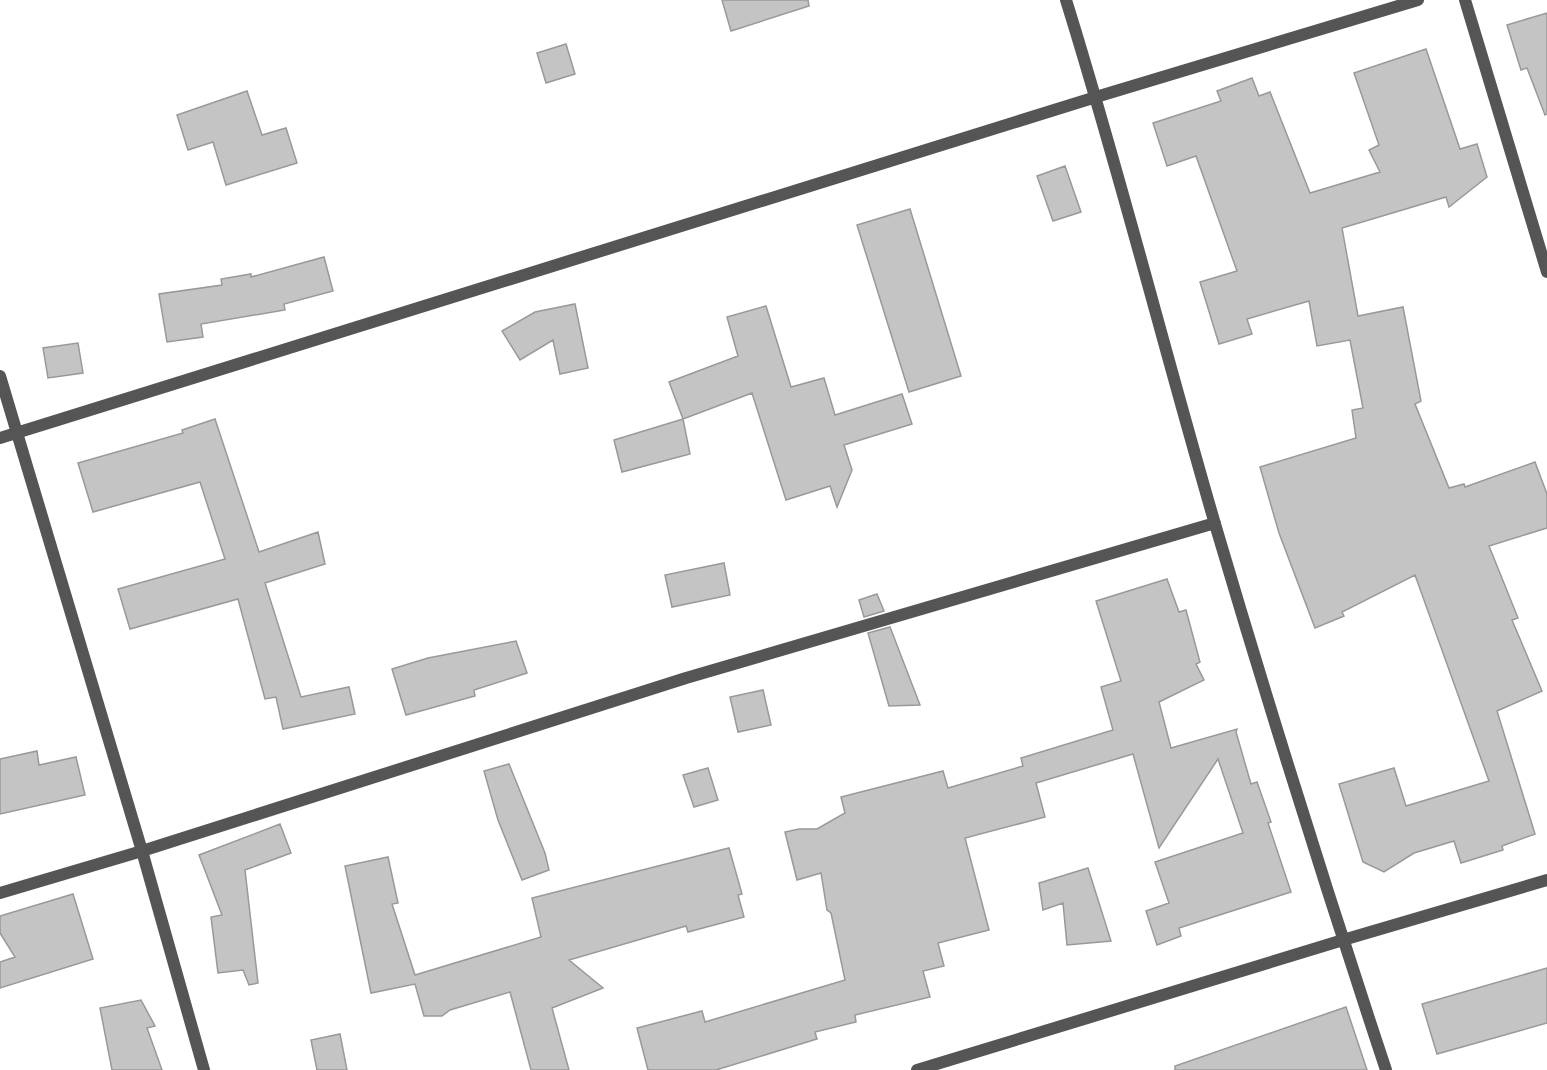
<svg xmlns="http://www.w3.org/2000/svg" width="1547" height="1070" viewBox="0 0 1547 1070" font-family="Montserrat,sans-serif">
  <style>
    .building { fill: #c4c4c4; stroke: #999; stroke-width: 1.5 }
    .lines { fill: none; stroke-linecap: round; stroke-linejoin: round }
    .minor { stroke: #555; stroke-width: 12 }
    .tertiary { stroke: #555; stroke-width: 12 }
  </style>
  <rect width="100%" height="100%" fill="#fff"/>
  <path class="building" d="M722,0H808L809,6L731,31Z
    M1547,13V114L1545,115L1527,68L1521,70L1507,25Z
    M566,44L575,74L546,83L537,53Z
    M1426,49L1460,149L1477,144L1487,177L1449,207L1446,197L1342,228L1358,316L1403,307L1421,401L1415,404L1449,488L1464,484L1465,487L1535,462L1547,494V528L1489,546L1518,618L1512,620L1542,691L1497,711L1535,834L1502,846L1503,850L1461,863L1454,841L1414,853L1384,872L1363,862L1339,784L1394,768L1406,806L1489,781L1415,575L1342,612L1344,616L1315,628L1279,533L1260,467L1356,438L1352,410L1363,408L1350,340L1317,346L1309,301L1247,319L1252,334L1219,344L1200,282L1237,271L1196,156L1167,166L1153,123L1221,101L1217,91L1252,78L1259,96L1270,92L1310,193L1380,172L1369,150L1379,145L1354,73Z
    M247,91L262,135L286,128L297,163L226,185L213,142L188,150L177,115Z
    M1065,166L1081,212L1053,221L1037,176Z
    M910,209L961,376L909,392L857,225Z
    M324,257L333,291L284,304L285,310L201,324L203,337L167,342L159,294L222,285L221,279L251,274V277Z
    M575,304L588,368L560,374L553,340L520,360L502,331L535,312Z
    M766,306L791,387L824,378L835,415L902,394L912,424L844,445L852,470L837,507L830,486L786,500L752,393L683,419L669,382L738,356L727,317Z
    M78,343L83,373L48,378L43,348Z
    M215,419L259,552L318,532L325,564L265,583L301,697L349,687L355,714L283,729L276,697L265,699L238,599L130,629L118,589L225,559L200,482L93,512L78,463L183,433L182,430Z
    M683,419L690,454L622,472L614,440Z
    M724,563L730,595L672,607L665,575Z
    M1167,579L1179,612L1186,610L1200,662L1196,664L1204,680L1159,702L1171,748L1237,729L1236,732L1251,784L1257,782L1271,822L1268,823L1291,892L1179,928L1181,936L1157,945L1146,911L1169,903L1155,862L1243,833L1218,759L1159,848L1133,754L1036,783L1045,817L965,838L989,930L938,943L944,966L923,971L930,997L855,1015L856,1022L815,1032L817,1039L716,1070H648L637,1028L702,1011L705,1022L845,980L831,913L827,910L821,873L797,880L785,832L799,829H817L845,813L841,797L943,771L948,788L1023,766L1021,758L1113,730L1101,687L1121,681L1096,601Z
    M877,594L884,611L864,617L859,600Z
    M890,627L920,705L889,706L868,633Z
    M516,641L527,673L474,690L475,696L406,715L392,669L428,658Z
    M763,690L771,725L738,732L730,697Z
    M37,751L39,765L76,757L85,795L0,814V759Z
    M509,764L545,853L549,870L522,880L498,820L484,771Z
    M708,768L718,800L694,807L683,775Z
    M280,824L291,853L245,870L258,983L249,985L243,970L218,973L211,917L222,915L199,855Z
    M729,848L742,894L738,895L744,917L688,932L686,926L569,960L603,988L552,1008L569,1070H531L510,992L450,1010L442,1016H424L415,984L371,993L345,866L388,857L398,903L392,904L415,975L541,937L532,898Z
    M1088,868L1111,941L1067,945L1063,903L1043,910L1039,883Z
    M73,894L93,959L0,988V962L15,957L0,933V916Z
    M1547,968V1023L1437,1054L1422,1004Z
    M141,1000L155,1026L147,1028L162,1070H112L100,1008Z
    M1346,1007L1367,1070H1175V1066Z
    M340,1034L347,1070H317L311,1040Z"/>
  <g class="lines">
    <path class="minor" d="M1066,0C1120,173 1164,349 1215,524C1269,707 1326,889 1386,1070
      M1465,0L1547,272
      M0,376L142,851L204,1070
      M0,438L1096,97L1418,0
      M0,893L142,851L686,678L1215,523"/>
    <path class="tertiary" d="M917,1070L1343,940L1547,880"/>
  </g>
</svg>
